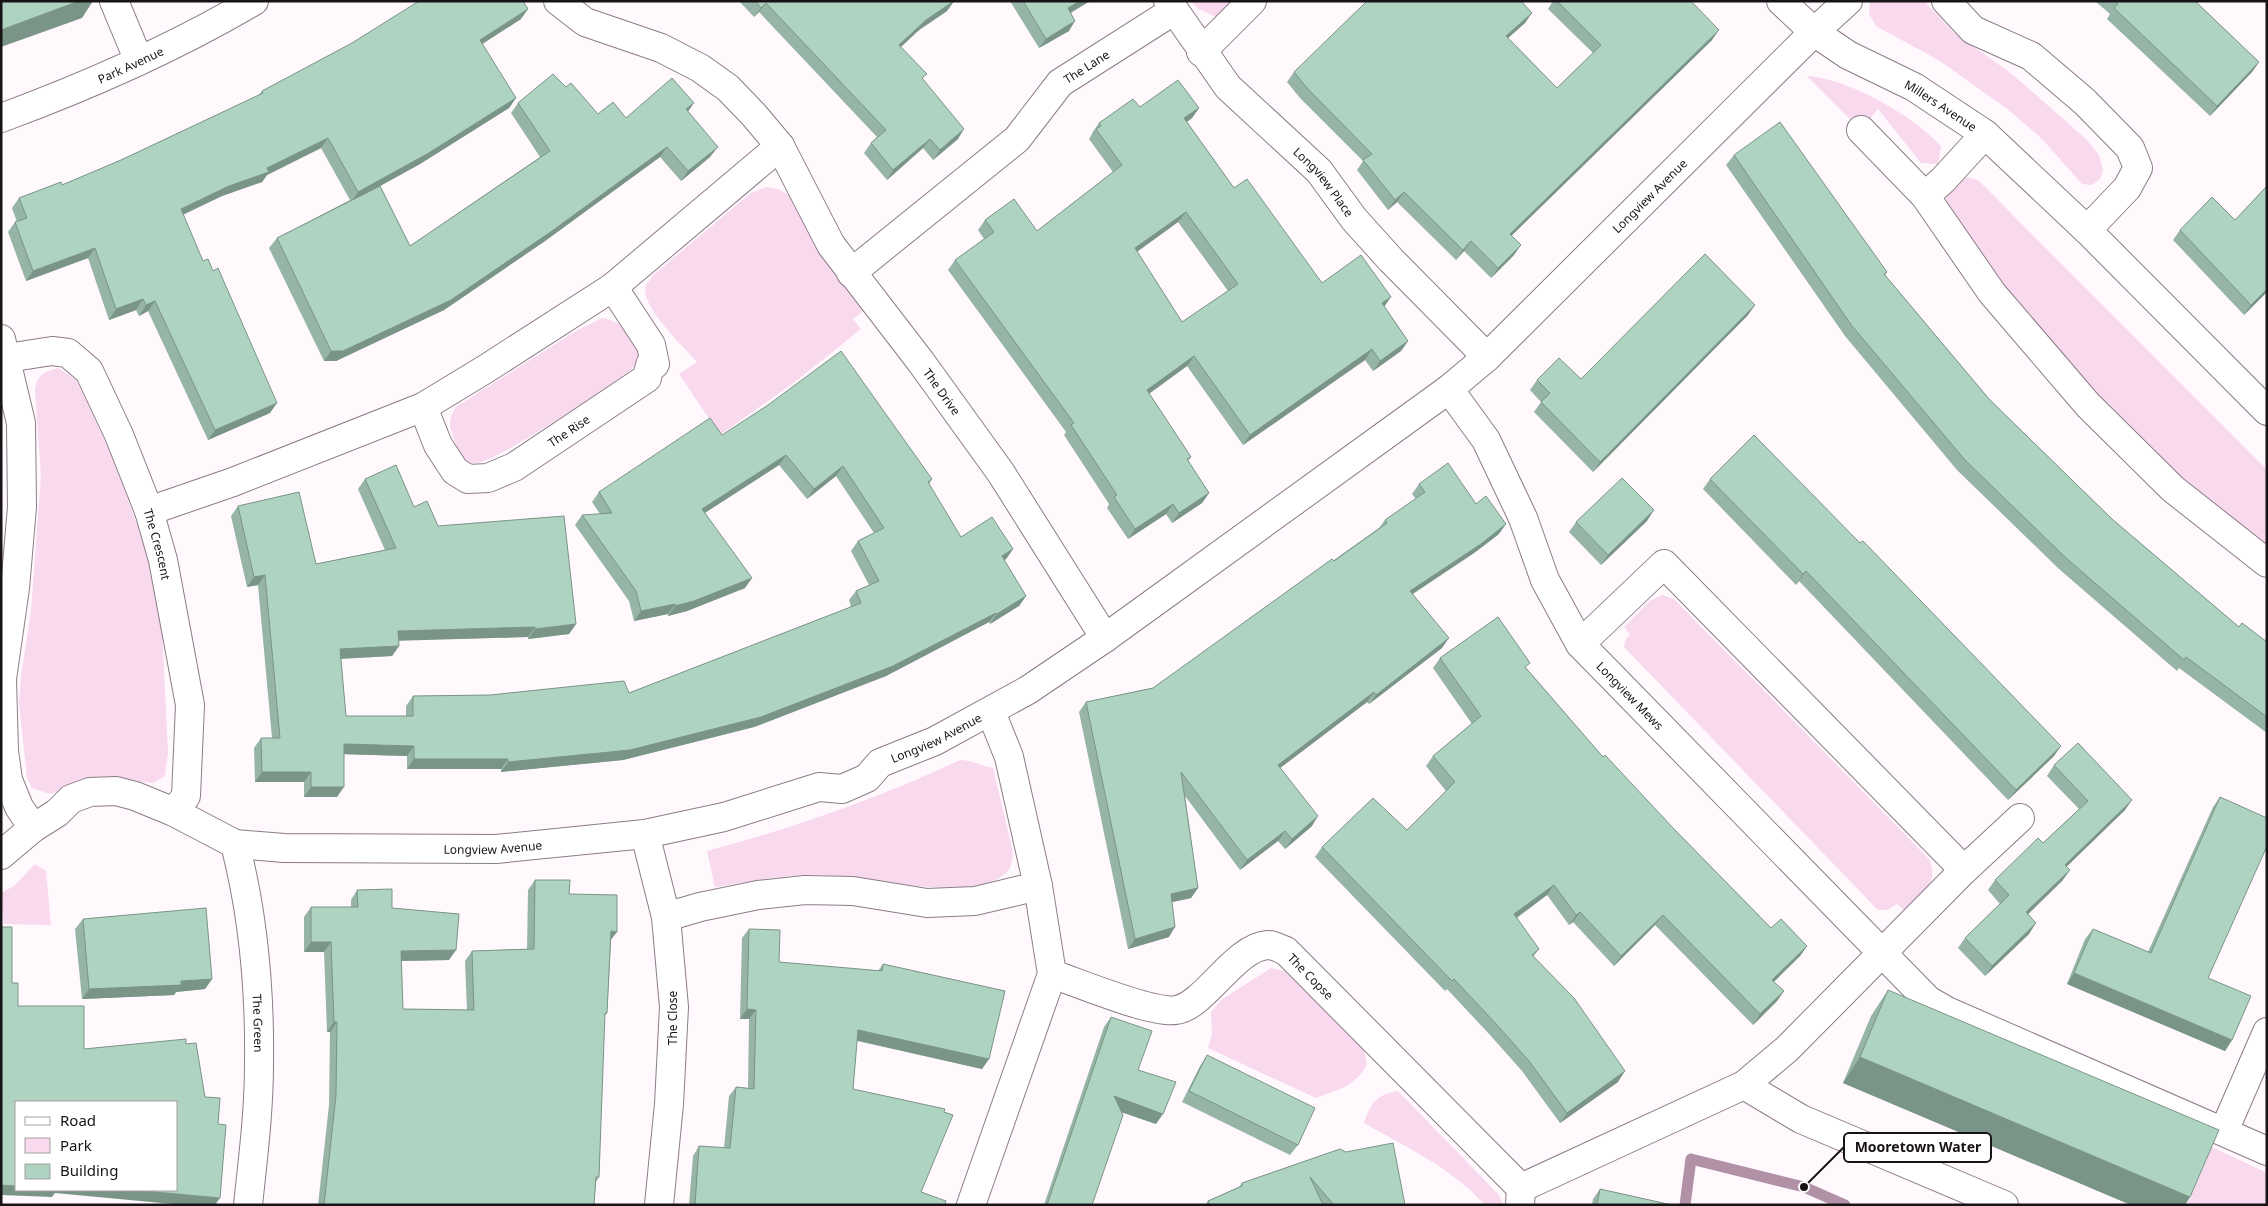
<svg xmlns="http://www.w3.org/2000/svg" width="2268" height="1206" viewBox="0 0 2268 1206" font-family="'Noto Sans',sans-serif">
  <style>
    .green { fill: #f8d9ed }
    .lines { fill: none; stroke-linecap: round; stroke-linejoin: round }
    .stream { stroke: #b091a6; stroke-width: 11 }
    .minor-casing { stroke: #8b7d86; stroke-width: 30 }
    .minor { stroke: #fff; stroke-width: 28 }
    .wall { fill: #96b5a6; fill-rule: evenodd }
    .shaded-wall { fill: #7a9487 }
    .building { fill: #afd3c1; stroke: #7a9487; fill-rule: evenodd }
    .labels { text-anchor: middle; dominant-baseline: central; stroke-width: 4; stroke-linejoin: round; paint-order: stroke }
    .street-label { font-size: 12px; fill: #181317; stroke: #fff }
    .leader { fill: none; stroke: #181317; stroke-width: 2 }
    .callout-dot { fill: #181317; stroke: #fff; stroke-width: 2 }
    .callout { fill: #fff; stroke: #181317; stroke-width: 2 }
    .callout-label { font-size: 14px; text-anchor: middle; font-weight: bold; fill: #181317 }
  </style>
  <rect width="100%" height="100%" fill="#fff8fd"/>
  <path class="green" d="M1190,1H1231L1216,17L1199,9Z
    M1870,1H1924L1953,32L2012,74L2085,138L2099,155L2103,170L2100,179L2092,185L2082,184L2042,139L2010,111L1940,61L1876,26L1869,14Z
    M1807,76C1847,78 1914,116 1941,146L1938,164L1921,163L1878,109L1861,130Z
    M1966,177L1978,180L2267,470V546C2210,501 2151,456 2101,402C2048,345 2000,283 1952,222C1944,200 1941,186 1966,177Z
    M766,187L778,189L791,196L824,258L865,310L853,319L861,329L796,381L720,435L679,374L697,362C684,347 639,305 646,286C647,283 651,279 652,276L751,193Z
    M602,318C625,323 628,333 640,352L637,363L630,371C606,387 492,467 472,463C461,460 457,447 454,439C449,426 448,419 456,407L576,331Z
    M58,368L76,380L85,398L111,455L146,548L161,609L168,752L165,776L153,783L127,780L81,784L50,794L32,788L27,778L19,703L21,676L31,610L41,475L35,390C37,375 44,372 58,368Z
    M1662,595L1674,599L1930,860C1938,886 1922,894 1905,911L1897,904L1887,910H1878L1624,647L1625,641L1630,634L1624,627L1650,601Z
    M960,760C972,760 981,766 993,768L1013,852C1012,860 1012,868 1006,873C971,904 866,876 822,875C786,874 750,881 715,887L707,851C794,828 879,798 960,760Z
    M35,864L46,871L51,925L4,924L1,893L14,886Z
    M1271,968L1284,971L1364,1049L1367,1064C1357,1086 1337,1090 1316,1098L1208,1048L1212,1034L1211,1012L1221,1000Z
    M1398,1091L1499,1195L1503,1205H1485C1452,1168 1406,1147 1364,1123C1370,1104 1377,1094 1398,1091Z
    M2212,1147L2267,1173V1205H2187Z"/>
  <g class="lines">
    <path class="stream" d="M1685,1205L1691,1159L1804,1187L1845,1205"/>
    <defs>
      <g id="minor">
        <path d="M114,1L139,61"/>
        <path id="s1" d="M558,1L585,22L661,48L700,68L728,88L754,115L780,146L831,245L921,362L1001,473L1105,638"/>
        <path id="s2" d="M1168,1L1228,87L1319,171L1354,219L1391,260L1475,345L1486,358"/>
        <path id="s3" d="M1781,1L1814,32L1848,55L1914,87L1985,134L2087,230L2267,411"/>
        <path d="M1946,1L1973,30L2031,56L2085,102L2130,148L2138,168L2127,188L2087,230"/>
        <path d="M1201,52L1252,1"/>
        <path id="s4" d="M1,118C88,86 174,48 254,1"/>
        <path d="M1861,130L1925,196L1992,293L2088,405L2173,489L2267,563"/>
        <path d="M1925,196L1943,180L1985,134"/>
        <path id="s5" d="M851,273L1017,139L1060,83L1173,11"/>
        <path d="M1,339L21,423L22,507L15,588L2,679L4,751L8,780L19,807L33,828"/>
        <path id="s6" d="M7,358L52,351L68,353L89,371L119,435L149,511L163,560L190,705L186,796L174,812"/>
        <path id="s7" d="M1449,389L1486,440L1523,518L1545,580L1580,644L1928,1000L1947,1011L2267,1151"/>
        <path id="s8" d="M423,407L438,445L455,471L468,479L488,478L514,467L647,378L650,365L655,364L651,345L613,287"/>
        <path d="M149,511L233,482L423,407L484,370L613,287L780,146"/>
        <path d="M645,834L666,917L674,1007L669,1104L659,1205"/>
        <path id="s9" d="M235,844C253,914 260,991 259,1064C259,1111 253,1158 248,1205"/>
        <path id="s10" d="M1,855L33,828L57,813L71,799L90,792L116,791L135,796L174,812L235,844L284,848L496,849L645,834L724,817L819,787L842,789L867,778L880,763L935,741L1028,690L1105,638L1449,389L1486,358L1814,32L1848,1"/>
        <path d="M1964,870L2020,818"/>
        <path d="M666,917L700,907L758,895L805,890L853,891L927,903L975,901L1038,886"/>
        <path id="s11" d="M1052,974C1079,983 1152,1014 1176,1010C1205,1006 1234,947 1268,945C1273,945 1281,949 1286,951L1521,1188"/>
        <path d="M1744,1085L1801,1119L2004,1205"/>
        <path d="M2224,1131L2267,1032"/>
        <path d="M971,1205L1052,974L1038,886L1009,757L991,712"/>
        <path d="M1520,1205L1521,1188L1744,1085L1787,1049L1964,870L1664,564L1580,644"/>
      </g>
    </defs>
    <use href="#minor" class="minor-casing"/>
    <use href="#minor" class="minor"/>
  </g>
  <path class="wall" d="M739,1H954L947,11L919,30L901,47L923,79L958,139L933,160L923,148L887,180L864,153L871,143L877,137L759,12L754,17Z
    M1010,1H1090L1071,13L1069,31L1039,48Z
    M1553,1H1691L1712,40L1511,236L1514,255L1491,278L1464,251L1456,260L1397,202L1388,210L1357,170L1363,161L1300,98L1287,82L1294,72L1525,23L1508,38L1557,88L1593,53L1548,9Z
    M2095,1H2195L2259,62L2252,72L2210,116L2107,19L2110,14Z
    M521,19L482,44L516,98L509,108L420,164L380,186L410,246L540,157L511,113L518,103L566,87L598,114L626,118L688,111L710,157L681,181L660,157L545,241L444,310L336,361H324L269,248L277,238L350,200L321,148L267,175L262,182L222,196L183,215L203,261L270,413L208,440L148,311L139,316L136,310L109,320L88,258L26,281L8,232L15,222H17L12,208L19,198L62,185L121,160L258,96L262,91Z
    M1140,107L1199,108L1192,118L1187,122L1234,188L1322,283L1384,306L1408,341L1401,351L1373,371L1365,360L1243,445L1187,366L1149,394L1191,457L1188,461L1209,493L1202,503L1172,523L1166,514L1128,539L1107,508L1109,504L1064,435L1066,432L948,270L955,260L984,239L978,230L985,220L1037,231L1113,172L1089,139L1092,134V133L1099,123ZM1178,222L1228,291L1182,322L1137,252Z
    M1734,155L1887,272L1885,275L1989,399L2112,519L2239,627L2267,642V733L2179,668L2177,671L2059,569L1957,470L1845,336L1726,165Z
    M2267,186V292L2244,315L2173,240L2180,230L2235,220Z
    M1748,315L1593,472L1534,412L1541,402L1530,390L1537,380L1581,379Z
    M722,435L932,479L929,484L961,537L1013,549L1006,559L1004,560L1026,596L1019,606L990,624L989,622L886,676L754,727L623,760L501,772V769H407V756L344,754L337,797H304V782H255L254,748L261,738H272L258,585L247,587L231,516L238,506L316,564L385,550L358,489L365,479L414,507L438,526L576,624L569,634L528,639V637L399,640V646L392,656L341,659L346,716H406V706L413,696L629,693L851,607L849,600L856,591L869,585L851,551L858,541L874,533L836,476L807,499L779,465L705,513L745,588L687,611L668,616V614L634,621L629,601L575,525L582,515L600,514L592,502L599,492Z
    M1710,479L1860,543L2054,756L2008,800L1799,581L1796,585L1703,489Z
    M1419,484L1476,504L1499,534L1474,553L1413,594L1442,648L1369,704L1367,702L1280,768L1312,826L1285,849L1278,841L1240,870L1185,796L1198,888L1191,898L1172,902L1169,937L1128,949L1079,712L1086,702L1153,688L1379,528L1385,520L1416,499L1412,494Z
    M1647,521L1601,565L1569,532L1576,522Z
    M1440,658L1526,668L1603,757L1771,928L1807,946L1800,956L1774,982L1784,991L1777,1001L1753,1025L1655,925L1614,966L1573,922L1569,925L1547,895L1517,918L1539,949L1533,957L1618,1082L1560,1123L1522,1071L1490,1035L1447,989L1445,991L1315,857L1322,847L1407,830L1446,791L1426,766L1433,756L1472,724L1433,668Z
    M2054,765L2125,810L2066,867L2070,870L2062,881L2028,914L2029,934L1985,976L1958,948L1965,938L2000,904L1988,890L1995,880L2043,843L2079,809L2047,776Z
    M2220,797L2208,978L2232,1040L2225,1051L2067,984L2085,939L2093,929L2148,952L2213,807Z
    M535,880L569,894L611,941L607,1013L604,1017L599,1177L596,1182L594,1205H318L329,1105L330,1032H327L324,952H304V917L311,907H351V900L357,890L392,908L449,960L401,961L403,1009L467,1010L465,961L472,951L527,949L528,890Z
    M83,919L212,979L205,989L176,992L174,995L82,999L75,929Z
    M749,929L779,962L878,971L883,964L989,1059L982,1069L857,1041L853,1089L921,1192L945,1205H689L693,1156L699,1146L724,1148L729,1096L736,1087L748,1088L749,1019H740L742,938Z
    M1888,990L2190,1197L2185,1205H2131L1843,1083L1871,1016Z
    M1111,1017L1138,1070L1156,1124L1121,1112L1092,1205H1044L1104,1027Z
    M1207,1055L1298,1145L1290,1155L1182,1102L1200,1066Z
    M1340,1149L1405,1205H1205L1208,1201L1239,1187L1242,1183Z
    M1600,1189L1672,1205H1592L1593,1199Z"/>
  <path class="shaded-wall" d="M79,1H93L82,18L1,47V30Z
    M954,1L947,11L919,30L892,55L899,45L926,20Z
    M1080,1H1090L1061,18L1068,8Z
    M766,3L759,12L754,17L761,8Z
    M528,9L521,19L473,50L480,40Z
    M1532,13L1525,23L1499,46L1506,36Z
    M1075,21L1069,31L1039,48L1046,39Z
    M1719,30L1712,40L1503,244L1510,234Z
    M2259,62L2252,72L2210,116L2217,106Z
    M516,98L509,108L420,164L351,202L358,192Z
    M694,103L687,113L686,109Z
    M1199,108L1192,118L1177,129L1184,118Z
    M964,129L958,139L933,160L940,150Z
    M328,138L321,148L267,175L262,182L222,196L173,219L181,209Z
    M930,139L923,148L887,180L893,170Z
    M667,147L660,157L545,241L444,310L336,361H324L331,351Z
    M718,147L710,157L681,181L688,171Z
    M1404,192L1397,202L1388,210L1395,200Z
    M1186,212L1178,222L1128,258L1135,248Z
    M1471,241L1464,251L1456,260L1463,250Z
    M1521,245L1514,255L1491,278L1498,268Z
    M95,248L88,258L26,281L33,271Z
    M2267,289V292L2244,315L2251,305Z
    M1391,297L1384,307L1382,303Z
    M143,299L136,310L109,320L116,309Z
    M155,301L148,311L139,316L146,305Z
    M1755,305L1748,315L1593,472L1600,462Z
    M1408,341L1401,351L1373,371L1380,361Z
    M1372,349L1365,360L1243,445L1250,435Z
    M1194,356L1187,366L1140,400L1147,390Z
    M277,403L270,413L208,440L215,430Z
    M786,455L779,465L695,519L702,509Z
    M843,466L836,476L807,499L814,489Z
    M1209,493L1202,503L1172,523L1179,513Z
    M1173,504L1166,514L1128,539L1135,529Z
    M1654,510L1647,521L1601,565L1608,555Z
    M1506,524L1499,534L1474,553L1403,600L1410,591Z
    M1013,549L1006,559L995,566L1002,556Z
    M1806,571L1799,581L1796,585L1803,574Z
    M265,575L258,585L247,587L254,577Z
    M752,578L745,588L687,611L668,616L675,606Z
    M1026,596L1019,606L990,624L997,614Z
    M675,604L668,614L634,621L641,611Z
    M996,613L989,622L886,676L754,727L623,760L501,772L508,762Z
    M576,624L569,634L528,639L535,629Z
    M535,627L528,637L391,641L398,631Z
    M1449,638L1442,648L1369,704L1376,695Z
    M399,646L392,656L333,659L340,649Z
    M1374,692L1367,702L1271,775L1278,765Z
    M344,744L414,746L407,756L337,754Z
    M2061,746L2054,756L2008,800L2016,790Z
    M414,759H508L501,769H407Z
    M262,772H311L304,782H255Z
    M311,787H344L337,797H304Z
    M2132,800L2125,810L2057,876L2065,865Z
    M1318,816L1312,826L1285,849L1292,839Z
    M1285,831L1278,841L1240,870L1247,860Z
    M2070,870L2062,881L2019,923L2026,912Z
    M1554,885L1547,895L1507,924L1514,914Z
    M1198,888L1191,898L1164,904L1171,894Z
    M1580,912L1573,922L1569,925L1576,915Z
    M1663,915L1655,925L1614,966L1621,956Z
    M2036,923L2029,934L1985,976L1992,966Z
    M1175,927L1169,937L1128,949L1135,939Z
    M611,931L617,932L610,941Z
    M311,942H331L324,952H304Z
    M1807,946L1800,956L1765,990L1772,980Z
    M456,950L449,960L394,961L401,951Z
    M2074,973L2232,1040L2225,1051L2067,984Z
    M212,979L205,989L176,992L174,995L82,999L89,989Z
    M1784,991L1777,1001L1753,1025L1760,1014Z
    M747,1009L756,1010L749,1019H740Z
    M334,1022H337L330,1032H327Z
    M858,1030L989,1059L982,1069L851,1039Z
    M1860,1057L2190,1197L2185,1205H2131L1843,1083Z
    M1625,1071L1618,1082L1560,1123L1567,1113Z
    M1114,1096L1163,1114L1156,1124L1107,1107Z
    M1,1185L16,1186V1190H134L220,1198L215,1205H183L55,1193L52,1197L1,1195Z"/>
  <path class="building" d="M1,1H79L1,30Z
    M419,1H523L528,9L480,40L516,98L427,154L358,192L328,138L267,168L269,172L229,186L181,209L203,261L208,259L213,271L218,268L277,403L215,430L155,301L146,305L143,299L116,309L95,248L33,271L15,222L27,218L19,198L61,182L62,185L121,160L263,93L262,91L352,43Z
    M755,1H954L926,20L899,45L927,74L922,78L964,129L940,150L930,139L893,170L871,143L886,130L766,3L761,8Z
    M1023,1H1080L1068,8L1075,21L1046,39Z
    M1367,1H1521L1532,13L1506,36L1557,88L1601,45L1557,1H1691L1719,30L1510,234L1521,245L1498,268L1471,241L1463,250L1404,192L1395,200L1363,160L1372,154L1307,88L1294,72Z
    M2115,1H2195L2259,62L2217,106L2114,8L2118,4Z
    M553,74L566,87L571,83L598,114L613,102L626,118L672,78L694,103L686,109L718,147L688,171L667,147L552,231L451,300L343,351H331L277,238L380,186L410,246L550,151L518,103Z
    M1178,80L1199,108L1184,118L1234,188L1247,179L1322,283L1361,255L1391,297L1382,303L1408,341L1380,361L1372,349L1250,435L1194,356L1147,390L1191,457L1187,459L1209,493L1179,513L1173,504L1135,529L1114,497L1117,495L1071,425L1074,423L955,260L994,232L985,220L1014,199L1037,231L1122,165L1096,129L1101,126L1099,123L1133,99L1140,107ZM1186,212L1238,284L1182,322L1135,248Z
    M1780,122L1887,272L1884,274L1989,399L2112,519L2239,627L2242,623L2267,642V717L2186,657L2184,660L2066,558L1965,460L1852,326L1734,155Z
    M2267,186V289L2251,305L2180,230L2212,197L2235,220Z
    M1705,254L1755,305L1600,462L1541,402L1550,393L1537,380L1559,358L1581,379Z
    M841,351L932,479L928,482L961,537L992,517L1013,549L1002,556L1026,596L997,614L996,613L893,666L761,717L630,750L508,762V759H414V746L344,744V787H311V772H262L261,738H280L265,575L254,577L238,506L299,492L316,564L396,548L365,479L396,465L414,507L427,501L438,526L564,516L576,624L535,629V627L398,631L399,646L340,649L346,716H413V696L490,695L624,681L629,693L861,603L856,591L879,581L858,541L884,528L843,466L814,489L786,455L702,509L752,578L694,601L675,606V604L641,611L636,591L582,515L612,513L599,492L710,418L722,435L768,405Z
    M1754,435L1860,543L1863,541L2061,746L2016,790L1806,571L1803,574L1710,479Z
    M1448,463L1476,504L1486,496L1506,524L1481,544L1410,591L1449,638L1376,695L1374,692L1278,765L1318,816L1292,839L1285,831L1247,860L1181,772L1198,888L1171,894L1175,927L1135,939L1086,702L1153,688L1332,559L1334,561L1387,523L1385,520L1425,492L1419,484Z
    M1622,478L1654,510L1608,555L1576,522Z
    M1498,617L1530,663L1525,667L1603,757L1605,755L1674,829L1771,928L1781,919L1807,946L1772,980L1784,991L1760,1014L1663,915L1621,956L1580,912L1576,915L1554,885L1514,914L1539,949L1532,955L1574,998L1625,1071L1567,1113L1529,1061L1497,1025L1454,979L1452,981L1322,847L1373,798L1407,830L1455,782L1433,756L1481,716L1440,658Z
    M2078,743L2132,800L2065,865L2070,870L2026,912L2036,923L1992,966L1965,938L2009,895L1995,880L2038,838L2043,843L2088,801L2054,765Z
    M2220,797L2267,818V846L2208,978L2251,996L2232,1040L2074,973L2093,929L2151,953Z
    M535,880H570L569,894L617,895V932L611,931L607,1013H605L599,1177H596L594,1205H324L336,1095L337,1022H334L331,942H311V907H358L357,890L392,889V908L459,914L456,950L401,951L403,1009L474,1010L472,951L534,949Z
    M206,908L212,979L181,981V985L89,989L83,919Z
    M1,927H12V983H18V1006H84V1049L186,1039V1044L196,1043L205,1097L220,1098L218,1124L226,1125L220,1198L134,1190H176V1102H16V1186L1,1185Z
    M749,929L780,930L779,962L882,971L883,964L1005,991L989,1059L858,1030L853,1089L945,1109L944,1112L953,1115L921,1192L946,1201L945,1205H695L699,1146L730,1148L736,1087L754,1089L756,1010L747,1009Z
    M1888,990L2219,1130L2190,1197L1860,1057Z
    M1111,1017L1152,1031L1138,1070L1176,1082L1163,1114L1114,1096L1123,1115L1092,1205H1047Z
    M1207,1055L1315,1108L1298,1145L1189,1091Z
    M1393,1143L1405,1205H1334L1310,1177L1323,1205H1209L1208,1201L1242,1186V1183L1340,1149L1346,1152Z
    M1600,1189L1672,1205H1597Z"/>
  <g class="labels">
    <g class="street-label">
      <text stroke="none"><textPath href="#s4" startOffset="140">Park Avenue</textPath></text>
      <text stroke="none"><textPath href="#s5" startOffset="315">The Lane</textPath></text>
      <text stroke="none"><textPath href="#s3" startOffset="192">Millers Avenue</textPath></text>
      <text stroke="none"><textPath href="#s2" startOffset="240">Longview Place</textPath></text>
      <text stroke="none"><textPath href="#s10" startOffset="1890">Longview Avenue</textPath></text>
      <text stroke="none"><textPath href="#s1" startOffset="566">The Drive</textPath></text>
      <text stroke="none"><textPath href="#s8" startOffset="201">The Rise</textPath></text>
      <text stroke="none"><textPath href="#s6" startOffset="276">The Crescent</textPath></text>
      <text stroke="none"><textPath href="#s7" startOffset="360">Longview Mews</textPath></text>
      <text stroke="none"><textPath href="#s10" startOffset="990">Longview Avenue</textPath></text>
      <text stroke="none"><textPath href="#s10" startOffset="525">Longview Avenue</textPath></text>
      <text stroke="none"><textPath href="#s11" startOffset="299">The Copse</textPath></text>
      <text transform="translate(672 1018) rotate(-90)">The Close</text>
      <text stroke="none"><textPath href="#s9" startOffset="181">The Green</textPath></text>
    </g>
  </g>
  <path class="leader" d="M1804 1187L1844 1147"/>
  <circle class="callout-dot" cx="1804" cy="1187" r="5"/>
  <rect class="callout" x="1844" y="1133" width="147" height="29" rx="5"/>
  <g class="callout-label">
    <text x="1918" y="1152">Mooretown Water</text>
  </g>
  <rect width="2268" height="1206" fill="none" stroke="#181317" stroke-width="5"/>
  <rect x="15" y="1101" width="162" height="90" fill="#ffffff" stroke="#a3a1a2"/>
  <rect x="25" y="1117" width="25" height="8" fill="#ffffff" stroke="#a3a1a2"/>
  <text x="60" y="1126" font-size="15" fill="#181317">Road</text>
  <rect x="25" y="1138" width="25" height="15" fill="#f8d9ed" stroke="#a3a1a2"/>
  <text x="60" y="1151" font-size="15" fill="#181317">Park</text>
  <rect x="25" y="1164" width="25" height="15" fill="#afd3c1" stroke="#a3a1a2"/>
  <text x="60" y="1176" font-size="15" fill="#181317">Building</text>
</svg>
